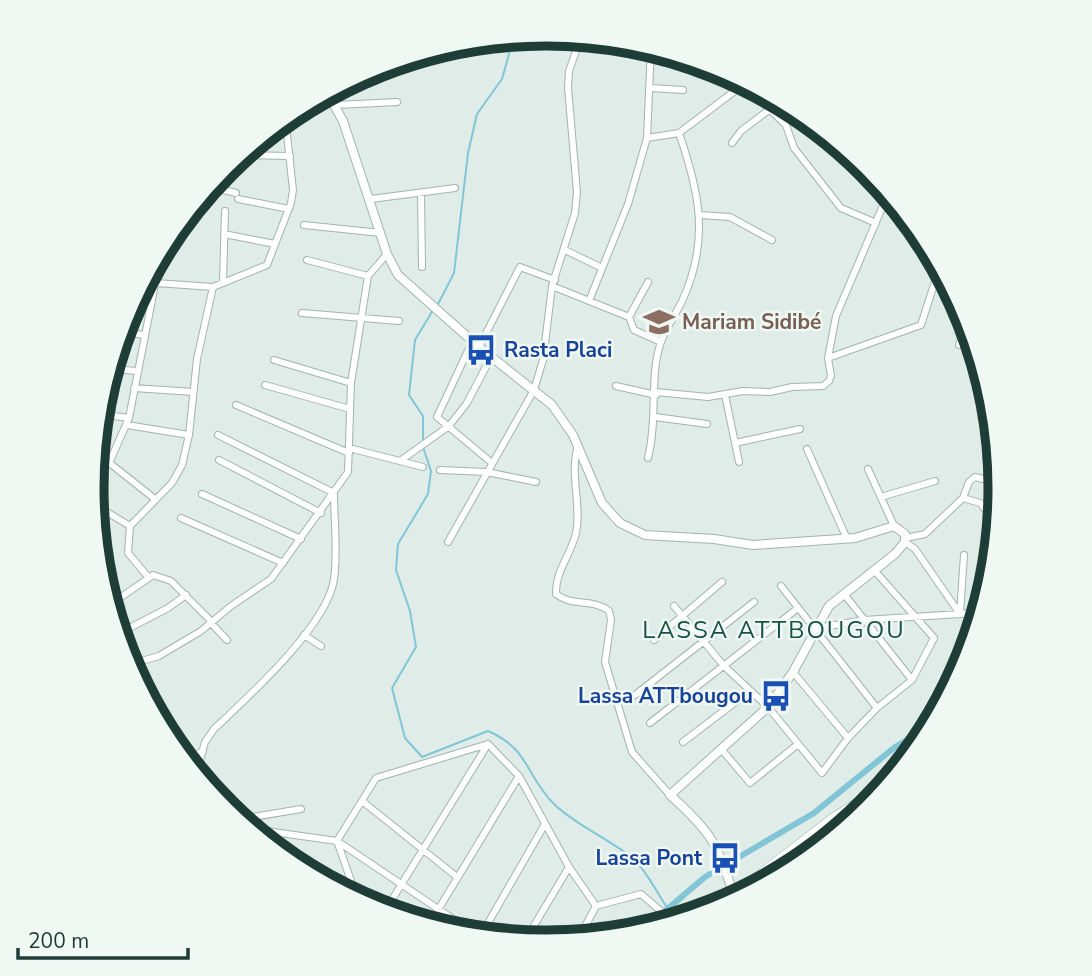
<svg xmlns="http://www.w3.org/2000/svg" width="1092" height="976" viewBox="0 0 1092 976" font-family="'Nunito Sans',sans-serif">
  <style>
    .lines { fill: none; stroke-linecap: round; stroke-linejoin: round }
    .stream { stroke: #81c5d7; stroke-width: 2 }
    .canal { stroke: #81c5d7; stroke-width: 6 }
    .minor-casing { stroke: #a1b4af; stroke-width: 8 }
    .tertiary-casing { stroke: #a1b4af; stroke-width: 10 }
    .secondary-casing { stroke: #9cb9b0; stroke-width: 10 }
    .minor { stroke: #fff; stroke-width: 6 }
    .tertiary { stroke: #fff; stroke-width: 8 }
    .secondary { stroke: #fff; stroke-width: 9 }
    .labels { text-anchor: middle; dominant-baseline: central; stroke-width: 5; stroke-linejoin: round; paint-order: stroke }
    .education-label { font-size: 21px; font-weight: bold; fill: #785e54; stroke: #f0f8f4; text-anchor: start }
    .transit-label { font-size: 21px; font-weight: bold; fill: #164399; stroke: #f0f8f4; text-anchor: end }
    .quarter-label { font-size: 24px; letter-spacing: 2px; fill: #185147; stroke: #f0f8f4 }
    .rim { fill: none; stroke: #1e3d37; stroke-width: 9 }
  </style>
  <rect width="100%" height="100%" fill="#dfece7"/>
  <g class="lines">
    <path class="stream" d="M437,306L454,273L468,153L477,114L502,79L513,40
      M423,442V416L409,395L415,340L433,310
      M423,447L431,471L428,494L398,544L396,570L410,611L416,647L392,688L405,738L422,757L488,731C530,749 526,777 555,805C576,825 607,838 630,856C645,868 657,893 668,909"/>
    <path class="canal" d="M652,922L705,877L814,813L895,747L919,733"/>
    <defs>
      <path id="minor" d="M740,81L786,125L794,148L841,208L876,223
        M651,88L683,90
        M336,105L397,102
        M647,138L679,133L744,84
        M732,143L741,131L770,109
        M248,155L290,156
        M211,187L236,193
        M421,193L422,267
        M238,199L289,209
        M371,199L455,188
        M699,215L730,217L772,240
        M304,225L381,233
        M224,234L275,244
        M565,250L602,268
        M307,260L368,276
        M156,283L213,287L267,265L291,203L293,190L286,125
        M223,283L225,211
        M552,286L629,317L634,330L661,342
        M589,301L628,204L647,138L651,47
        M302,313L399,321
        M629,317L648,282
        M122,332L144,335
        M472,342L437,417L492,463
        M959,345L967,318
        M479,347L520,267L555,280
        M828,358L921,325L938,272
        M274,360L351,383
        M115,369L136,371
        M265,385L350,409
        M616,386L656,395
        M134,388L193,392
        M656,392L708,397L743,391L770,392L792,387L823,386L829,381L831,376L828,358L836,316L887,196
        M725,395L739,462
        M236,405L349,453
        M106,415L129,418
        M655,417L707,424
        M127,425L189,435
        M735,443L800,429
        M578,446C569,474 582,505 576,533C571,555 555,571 556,594C572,607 592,598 609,611L611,620L605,662L632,752L670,795
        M349,448L423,467
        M807,449L847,539
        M98,454L155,499
        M648,458C658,419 649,375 661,342C666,327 677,313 683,299C710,239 699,191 679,133
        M219,460L321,513
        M400,461L449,426L467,403L491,357
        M868,469L894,526
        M440,470L487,472L536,482
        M93,479L110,461L129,418L159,264
        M202,494L301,539
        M881,497L935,481
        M963,498L969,482L975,477L1000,483
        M95,505L130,526
        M181,518L283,563
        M906,538L925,534L963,498L980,503L986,510
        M448,542L534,390L543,360L552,286L575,213L577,192L568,88L569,71L581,37
        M905,542L915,549L960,614L964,555
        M149,578L128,553L130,526L172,483L182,465L189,435L197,359L213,287
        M781,586L877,708
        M844,594L912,680
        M114,602L153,575L171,581L212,622
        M674,606L724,666L768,707L822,773L848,738L877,708L912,680L934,638L874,570
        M211,623L227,640
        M817,628L864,620L976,613
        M120,633L168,608L186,595
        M304,635L321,646
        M654,640L722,582
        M128,665L159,656L201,631L231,606L271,579L348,472L351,383L368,276L387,254
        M793,672L848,738
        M635,695L754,602
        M650,723L798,608
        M683,742L750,691
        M488,744L519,776L569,867L596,906
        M722,750L750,783L798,744
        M190,758L203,751
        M199,764L205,742L214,729C248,697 328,625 334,579C338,552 334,520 334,493L218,435
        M362,801L457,877
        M259,830L337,841L357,898
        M260,832L253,817L301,809
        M338,885L353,888
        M385,911L488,744
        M432,920L519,776
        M465,927L337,841L376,778L488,744
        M484,930L545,824
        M580,936L596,906L641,894L669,918
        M526,939L569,867"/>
      <path id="tertiary" d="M329,96L343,121L387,254L398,275L479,347L552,405L573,435L602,503L620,523L645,535L714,539L753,545L855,538L894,526L905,534V542L895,554L829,606L793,672L768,707L670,795C710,831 717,842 733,893"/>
      <path id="secondary" d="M715,909L833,818L882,787"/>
    </defs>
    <use href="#minor" class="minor-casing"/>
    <use href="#tertiary" class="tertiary-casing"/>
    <use href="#secondary" class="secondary-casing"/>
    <use href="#minor" class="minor"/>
    <use href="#tertiary" class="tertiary"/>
    <use href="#secondary" class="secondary"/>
  </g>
  <defs>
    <symbol id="school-bare" viewBox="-9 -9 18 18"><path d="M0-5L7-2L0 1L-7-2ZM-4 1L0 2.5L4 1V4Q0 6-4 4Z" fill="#8d6e63" stroke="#f0f8f4" stroke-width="2.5" paint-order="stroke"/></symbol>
    <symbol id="bus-bare" viewBox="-9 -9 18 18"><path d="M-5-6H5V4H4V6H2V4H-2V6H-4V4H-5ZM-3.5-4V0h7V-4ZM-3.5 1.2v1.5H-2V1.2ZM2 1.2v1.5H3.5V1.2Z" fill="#1a4fb4" stroke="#f0f8f4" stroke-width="2.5" paint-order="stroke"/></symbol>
  </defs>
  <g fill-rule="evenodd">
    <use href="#school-bare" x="637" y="300" width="44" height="44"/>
    <use href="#bus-bare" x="459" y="328" width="44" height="44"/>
    <use href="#bus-bare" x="754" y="674" width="44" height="44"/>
    <use href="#bus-bare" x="703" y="836" width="44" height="44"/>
  </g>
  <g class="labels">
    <g class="education-label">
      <text x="682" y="322">Mariam Sidibé</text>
    </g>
    <g class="transit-label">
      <text x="504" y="350" text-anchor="start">Rasta Placi</text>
      <text x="753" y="696">Lassa ATTbougou</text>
      <text x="702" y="858">Lassa Pont</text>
    </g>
    <g class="quarter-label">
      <text x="774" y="630">LASSA ATTBOUGOU</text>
    </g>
  </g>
  <path d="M0 0H1092V976H0ZM104 488a442 442 0 1 1 884 0a442 442 0 1 1-884 0Z" fill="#f0f8f4" fill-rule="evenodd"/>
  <path class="rim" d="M104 488a442 442 0 1 1 884 0a442 442 0 1 1-884 0Z"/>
  <path d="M18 948v10h170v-10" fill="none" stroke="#1e3d37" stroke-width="3.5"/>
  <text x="28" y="948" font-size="21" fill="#1e3d37" stroke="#f0f8f4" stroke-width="5" paint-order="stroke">200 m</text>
</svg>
